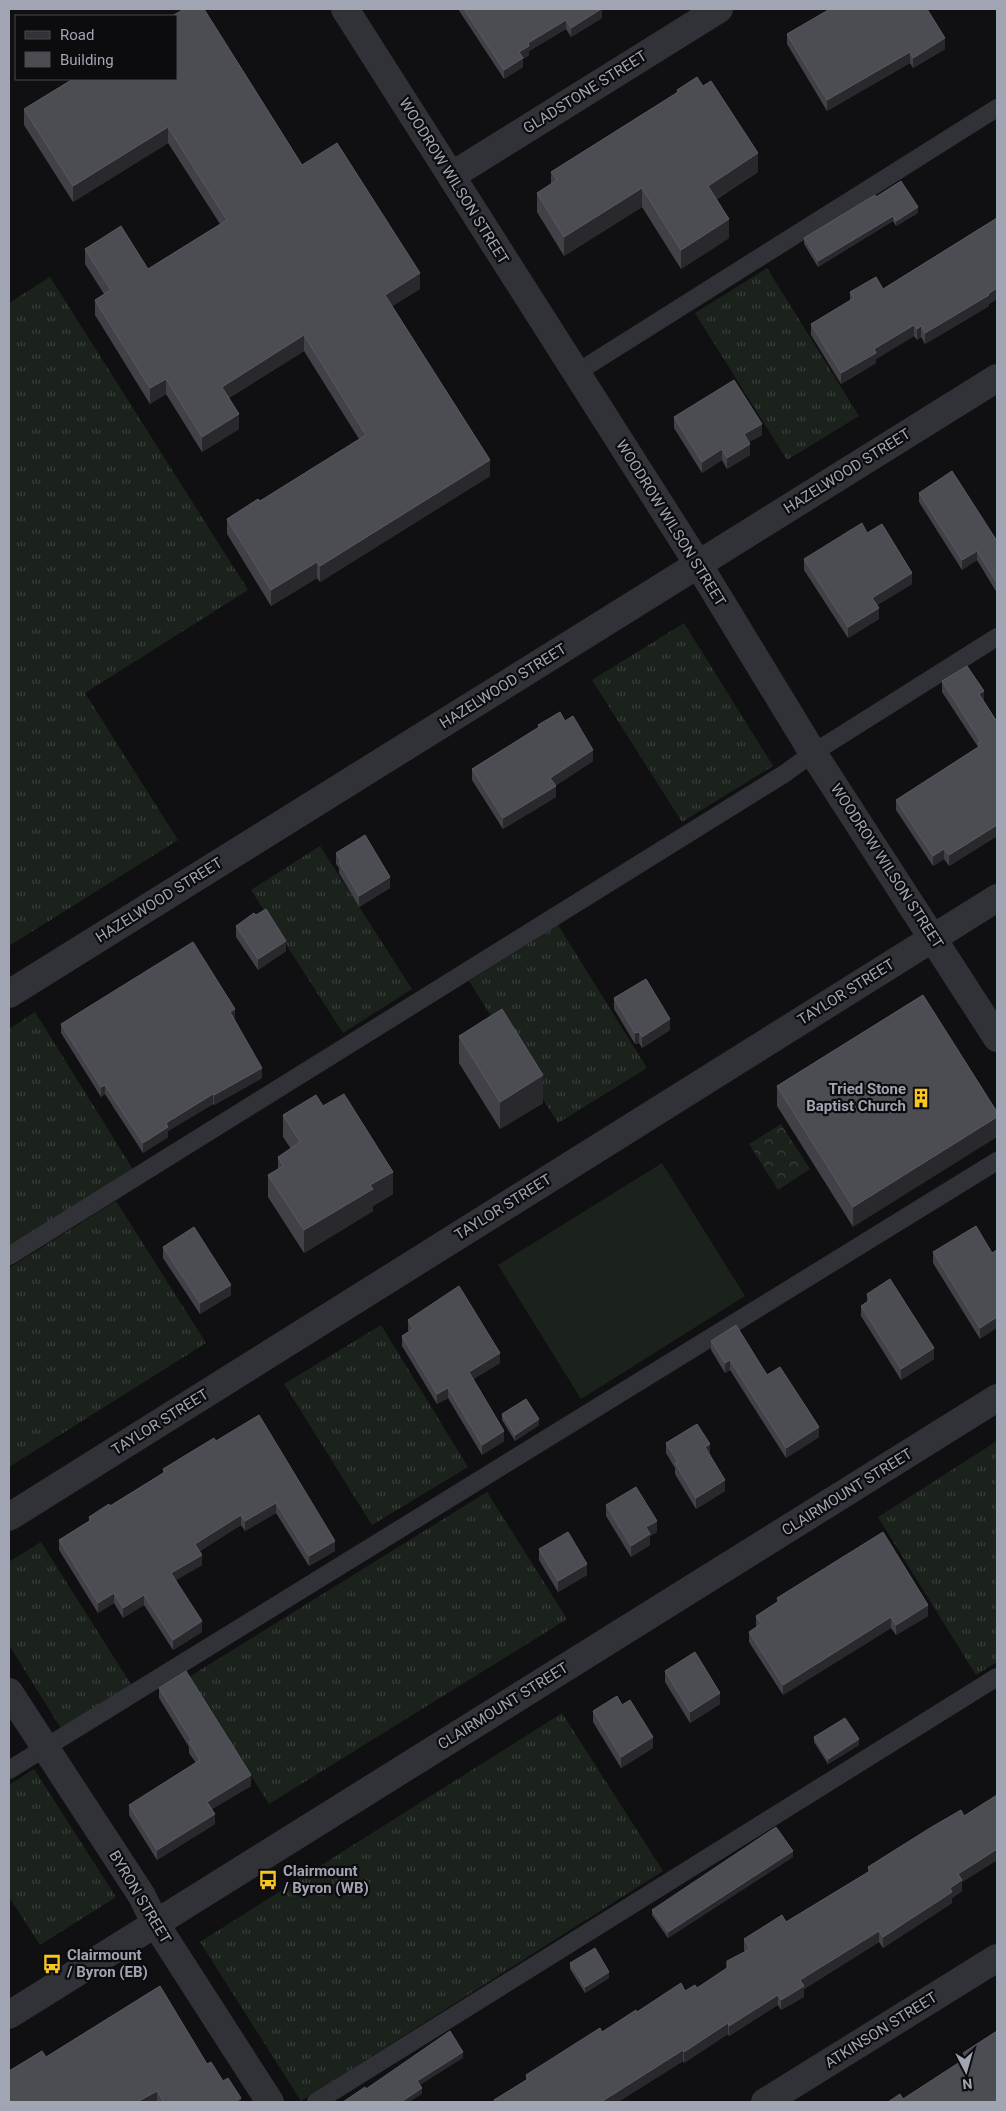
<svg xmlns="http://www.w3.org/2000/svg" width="1006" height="2111" viewBox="0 0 1006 2111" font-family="Roboto,sans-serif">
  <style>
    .grass { fill: url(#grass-tufts) }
    .park { fill: url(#park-crowns) }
    .garden { fill: #1b221c }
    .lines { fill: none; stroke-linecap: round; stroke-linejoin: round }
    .lane { stroke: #313237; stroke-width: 18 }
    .street { stroke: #313237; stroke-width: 28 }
    .wall { fill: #414147 }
    .shaded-wall { fill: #29292d }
    .building { fill: #4c4c53; stroke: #595a62 }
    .labels { text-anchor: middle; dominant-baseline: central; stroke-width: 4.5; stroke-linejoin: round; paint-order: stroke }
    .street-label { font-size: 15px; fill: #a1a5b3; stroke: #0c0b0d }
    .poi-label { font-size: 15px; font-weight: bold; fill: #a1a5b3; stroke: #0c0b0d; text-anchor: start }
  </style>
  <defs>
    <pattern id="grass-tufts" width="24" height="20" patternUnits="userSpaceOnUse" patternTransform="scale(1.25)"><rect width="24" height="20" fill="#1b221c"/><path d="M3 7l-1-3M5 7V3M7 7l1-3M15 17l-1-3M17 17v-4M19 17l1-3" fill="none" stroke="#393f3b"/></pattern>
    <pattern id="park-crowns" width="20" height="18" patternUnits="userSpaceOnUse" patternTransform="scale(1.25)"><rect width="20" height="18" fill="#1b221c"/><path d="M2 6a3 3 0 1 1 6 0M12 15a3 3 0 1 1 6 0" fill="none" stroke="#393f3b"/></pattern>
  </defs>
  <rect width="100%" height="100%" fill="#101012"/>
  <path class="grass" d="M767,268L859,416L787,460L695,313Z
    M50,277L248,590L85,693L178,840L9,946V303Z
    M684,623L773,766L682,822L592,680Z
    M320,846L412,989L343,1033L251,890Z
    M558,925L647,1068L558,1123L469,981Z
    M35,1012L134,1171L9,1249V1029Z
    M116,1201L206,1343L9,1467V1268Z
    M381,1325L468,1467L372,1525L284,1384Z
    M997,1441V1662L976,1675L878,1517Z
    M487,1492L567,1619L269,1804L189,1677Z
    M41,1542L132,1686L62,1730L9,1645V1562Z
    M562,1713L663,1871L301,2101L200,1942Z
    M34,1769L116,1897L40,1945L9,1897V1785Z"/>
  <path class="park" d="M781,1124L810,1169L778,1190L749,1144Z"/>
  <path class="garden" d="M662,1163L745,1296L581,1399L498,1265Z"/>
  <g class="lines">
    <path class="lane" d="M576,373L997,108
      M9,1256L784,774L813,753L997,637
      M9,1770L997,1161
      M316,2102L997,1677"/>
    <path class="street" d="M345,9L698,564L813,753L997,1038
      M451,176L719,9
      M9,994L997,378
      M9,1517L997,898
      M9,1692L142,1896L155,1923L270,2102
      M9,2015L997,1398
      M765,2102L997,1958"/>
  </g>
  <path class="wall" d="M458,9H602V18L571,37L566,29L529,51V55L523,59V67L504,79Z
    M787,34L945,49L913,68L910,63L827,111L787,44Z
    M73,79L302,165L420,289L392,306L490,476L320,582L317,578L271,606L227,534V519L260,501L359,439L304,351L229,398L239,429L202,452L166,394L150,404L95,315V300L104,294L85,264V249L148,269L220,224L168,143L73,202L24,125V109Z
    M677,90L758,172L717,199L729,238L681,269L642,207L564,256L537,212V193L551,184V172L677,93Z
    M876,197L918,213L896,226L893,221L818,267L804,244V238Z
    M997,218V299L989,304V306L925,344L921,337L917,340L914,336L876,359V363L841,384L811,335V324L850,301V292L883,289Z
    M674,417L762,435L749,442L750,455L727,469L722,460L702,473L674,428Z
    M919,493L997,541V593L977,560L962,570L919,502Z
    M867,533L912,584L877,605L879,619L848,638L804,570V559Z
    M942,681L984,701L997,722V836L949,866L944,859L933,866L896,810V800L978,747L942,692Z
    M565,721L593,761L555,786L556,797L503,829L472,780V769L538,728V725Z
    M336,853L390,888L359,907L339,873V868L336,864Z
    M236,926L286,951L258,970L236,937Z
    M923,995L853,1227L777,1106V1086Z
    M614,998L670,1030L642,1048L639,1043L635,1044L614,1009Z
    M235,1018L234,1019L262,1078L214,1105L213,1104L168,1131V1137L143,1153L105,1094L101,1097L61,1033V1024Z
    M459,1036L543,1103L500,1129L459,1063Z
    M323,1106L393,1194L373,1206V1211L304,1253L268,1197V1175L278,1169V1157L291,1149L283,1137V1115Z
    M163,1247L231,1295L200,1314L163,1258Z
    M933,1252L992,1253L980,1339L933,1263Z
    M867,1294L934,1359L901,1380L861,1316V1306L867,1302Z
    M408,1320L500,1363L473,1379L504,1441L482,1455L448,1398L437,1404L402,1346V1336L409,1332L408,1330Z
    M711,1341L819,1437L786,1458L730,1370L725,1373L711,1350Z
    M502,1414L539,1425L515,1441L502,1420Z
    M216,1441L335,1551L309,1566L276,1513L245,1531L241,1525L200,1551L202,1565L176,1580L202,1632L173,1650L144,1605L123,1618L114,1603L98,1613L59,1550V1540L89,1521V1517L110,1506L163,1473V1469Z
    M666,1443L710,1454L725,1491L696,1509L675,1474V1468L666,1453Z
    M606,1505L657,1532L650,1536V1545L631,1557L606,1516Z
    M539,1549L587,1575L558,1592L539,1560Z
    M777,1598L928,1616L896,1635L891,1628L783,1695L749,1642V1632L756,1627V1616L777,1602Z
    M665,1671L720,1704L690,1723L665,1682Z
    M159,1688L251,1786L212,1809L215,1824L157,1860L129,1815V1805L196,1763L189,1753V1747L159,1698Z
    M622,1705L653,1748L621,1768L593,1722V1711Z
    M814,1737L859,1745L828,1764L814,1742Z
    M997,1795V1860L962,1882V1891L952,1898V1903L883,1948L879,1942L804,1989V1997L781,2010L778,2005L729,2036L728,2034L684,2063L683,2061L618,2102H494V2100L526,2080V2075L637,2012L685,1991L697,1988L727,1968L745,1952L744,1950V1939L786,1922L868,1872V1867L964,1816Z
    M793,1857L668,1938L652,1915V1910Z
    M570,1963L609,1978L585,1993L570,1969Z
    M46,2057L207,2064L241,2102H157V2101L155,2102H9Z"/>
  <path class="shaded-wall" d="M601,9H602V18L571,37V28Z
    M566,20V29L529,51V55L523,59V67L504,79V70L528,43Z
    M945,38V49L913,68V58Z
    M910,52V63L827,111V100Z
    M168,127V143L73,202V186Z
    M758,153V172L708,204V186Z
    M642,188V207L564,256V237Z
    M918,207V213L896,226V221Z
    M893,216V221L818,267V261Z
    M729,219V238L681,269V250Z
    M420,273V289L385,311V295Z
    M997,288V299L989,304V306L925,344V333Z
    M914,325V336L876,359V363L841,384V373L874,349Z
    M921,326V337L917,340V329Z
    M304,335V351L222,402V387Z
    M166,379V394L150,404V388Z
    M239,414V429L202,452V437Z
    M762,424V435L744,445V434Z
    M750,444V455L727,469V458Z
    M722,449V460L702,473V462Z
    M490,460V476L320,582V566Z
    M977,551V560L962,570V560Z
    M317,562V578L271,606V590Z
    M912,573V584L872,608V598Z
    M879,608V619L848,638V627Z
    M984,691V702L979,694Z
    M593,750V761L550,789V778Z
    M556,786V797L503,829V818Z
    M997,825V836L949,866V855Z
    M944,849V859L933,866V856Z
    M390,877V888L359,907V896Z
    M286,941V951L258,970V959Z
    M235,1009V1018L230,1022V1012Z
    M670,1019V1030L642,1048V1037Z
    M639,1032V1043L635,1044V1033Z
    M262,1068V1078L214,1105V1095Z
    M543,1075V1103L500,1129V1102Z
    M105,1085V1094L101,1097V1087Z
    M213,1094V1104L168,1131V1137L143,1153V1143L166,1123Z
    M997,1117V1137L853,1227V1207Z
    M393,1172V1194L373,1206V1211L304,1253V1230L370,1185Z
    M231,1285V1295L200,1314V1303Z
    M997,1317V1328L980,1339V1328Z
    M934,1348V1359L901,1380V1369Z
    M500,1353V1363L469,1382V1372Z
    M730,1360V1370L725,1373V1363Z
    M448,1388V1398L437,1404V1394Z
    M539,1419V1425L515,1441V1435Z
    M819,1427V1437L786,1458V1448Z
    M504,1431V1441L482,1455V1445Z
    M710,1444V1455L705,1447Z
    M725,1480V1491L696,1509V1498Z
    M276,1503V1513L245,1531V1521Z
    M241,1515V1525L195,1554V1544Z
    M657,1521V1532L650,1536V1545L631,1557V1546L646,1527Z
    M335,1541V1551L309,1566V1556Z
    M202,1555V1565L171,1583V1573Z
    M587,1564V1575L558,1592V1581Z
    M114,1593V1603L98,1613V1603Z
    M144,1595V1605L123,1618V1608Z
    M928,1605V1616L896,1635V1625Z
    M891,1617V1628L783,1695V1685Z
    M202,1621V1632L173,1650V1640Z
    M720,1693V1704L690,1723V1712Z
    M653,1737V1748L621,1768V1757Z
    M859,1739V1745L828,1764V1759Z
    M251,1775V1786L207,1812V1802Z
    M215,1814V1824L157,1860V1850Z
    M997,1849V1860L962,1882V1891L952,1898V1903L883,1948V1937L950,1888L958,1874Z
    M793,1851V1857L668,1938V1932Z
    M879,1931V1942L804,1989V1997L781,2010V2000L800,1980Z
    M609,1972V1978L585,1993V1987Z
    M778,1995V2005L729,2036V2026Z
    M728,2023V2034L684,2063V2052Z
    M683,2050V2061L618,2102H601Z
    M463,2052V2058L417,2087V2081Z
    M422,2088V2094L409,2102H401Z
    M157,2091V2101L155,2102H137Z
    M241,2098V2102H235Z"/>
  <path class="building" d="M184,9H204L302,165L337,143L420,273L385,295L490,460L320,566L317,562L271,590L227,519L258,499L260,501L366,435L304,335L222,387L239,414L202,437L166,379L150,388L95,300L111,290L85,249L121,226L148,269L227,220L168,127L73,186L24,109L73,79H176V16H172Z
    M464,9H601L571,28L566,20L528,43L529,46L519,52L523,58L504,70Z
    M830,9H927L945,38L913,58L910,52L827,100L787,34Z
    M697,77L703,86L711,81L758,153L708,186L729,219L681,250L642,188L564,237L537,193L557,180L551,172L678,92L677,90Z
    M901,181L918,207L896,221L893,216L818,261L804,238L875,195L876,197Z
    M997,218V288L988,294L989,295L925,333L921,326L917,329L914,325L874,349L876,353L841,373L811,324L854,298L850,292L876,277L883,289Z
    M734,380L762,424L744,434L750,444L727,458L722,449L702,462L674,417Z
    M952,471L997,541V583L977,551L962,560L919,493Z
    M862,523L867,533L882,524L912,573L872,598L879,608L848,627L804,559Z
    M967,666L984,691L979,694L997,722V825L949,855L944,849L933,856L896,800L980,746L978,743L981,742L942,681Z
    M560,712L565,721L573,716L593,750L550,778L556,786L503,818L472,769L539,727L538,725Z
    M365,835L390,877L359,896L339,862L341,861L336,853Z
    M266,909L286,941L258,959L236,926L254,913L256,915Z
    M193,942L235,1009L230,1012L262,1068L214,1095L213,1094L166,1123L168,1127L143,1143L105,1085L101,1087L61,1024Z
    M646,979L670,1019L642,1037L639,1032L635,1033L614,998Z
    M923,995L997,1112V1117L853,1207L777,1086Z
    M502,1009L543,1075L500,1102L459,1036Z
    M344,1094L393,1172L370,1185L373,1189L304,1230L268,1175L283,1166L278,1157L300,1142L283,1115L316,1095L323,1106Z
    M976,1226L992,1253L997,1250V1317L980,1328L933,1252Z
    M194,1227L231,1285L200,1303L163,1247Z
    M890,1279L934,1348L901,1369L861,1306L870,1300L867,1294Z
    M459,1286L500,1353L469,1372L504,1431L482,1445L448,1388L437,1394L402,1336L413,1329L408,1320Z
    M736,1325L767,1375L780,1367L819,1427L786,1448L730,1360L725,1363L711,1341Z
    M526,1399L539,1419L515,1435L502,1414Z
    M259,1415L335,1541L309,1556L276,1503L245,1521L241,1515L195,1544L202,1555L171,1573L202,1621L173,1640L144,1595L123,1608L114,1593L98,1603L59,1540L91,1520L89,1517L109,1504L110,1506L165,1472L163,1469L214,1438L216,1441Z
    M697,1424L710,1444L705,1447L725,1480L696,1498L675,1463L678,1462L666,1443Z
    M636,1487L657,1521L646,1527L650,1534L631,1546L606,1505Z
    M568,1532L587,1564L558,1581L539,1549Z
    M883,1532L928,1605L896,1625L891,1617L783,1685L749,1632L761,1624L756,1616L779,1601L777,1598Z
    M695,1652L720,1693L690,1712L665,1671Z
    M186,1671L251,1775L207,1802L215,1814L157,1850L129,1805L200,1760L189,1742L192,1741L159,1688Z
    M617,1696L622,1705L630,1700L653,1737L621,1757L593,1711Z
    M845,1718L859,1739L828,1759L814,1737Z
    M997,1795V1849L958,1874L962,1880L950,1888L952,1892L883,1937L879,1931L800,1980L804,1986L781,2000L778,1995L729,2026L728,2023L684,2052L683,2050L601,2102H495L494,2100L528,2079L526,2075L600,2028L602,2032L636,2010L637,2012L681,1983L685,1991L695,1985L697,1988L727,1968V1961L750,1949L744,1939L782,1915L786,1922L870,1871L868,1867L930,1828L961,1810L964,1816Z
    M776,1827L793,1851L668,1932L652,1910Z
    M595,1948L609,1972L585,1987L570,1963Z
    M160,1986L207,2064L211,2062L223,2081L228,2078L241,2098L235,2102H164L157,2091L137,2102H9V2071L42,2051L46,2057Z
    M450,2031L463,2052L417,2081L422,2088L401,2102H399L398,2100L394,2102H343L365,2087L366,2089Z
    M997,2031V2102H888L900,2094L903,2099L966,2058L963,2053Z"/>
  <defs>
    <symbol id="building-bare" viewBox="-9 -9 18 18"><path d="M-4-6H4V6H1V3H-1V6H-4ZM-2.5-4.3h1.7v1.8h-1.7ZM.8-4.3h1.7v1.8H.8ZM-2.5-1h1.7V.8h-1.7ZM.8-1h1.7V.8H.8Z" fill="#f7c623" stroke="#0c0b0d" stroke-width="2.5" paint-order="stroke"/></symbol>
    <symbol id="bus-bare" viewBox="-9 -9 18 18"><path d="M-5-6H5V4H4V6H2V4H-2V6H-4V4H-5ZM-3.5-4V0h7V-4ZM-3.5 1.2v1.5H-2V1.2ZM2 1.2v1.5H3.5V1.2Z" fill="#f7c623" stroke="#0c0b0d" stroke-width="2.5" paint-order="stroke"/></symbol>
  </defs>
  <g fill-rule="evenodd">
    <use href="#building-bare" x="907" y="1084" width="28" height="28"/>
    <use href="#bus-bare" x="254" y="1866" width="28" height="28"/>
    <use href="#bus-bare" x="38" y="1950" width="28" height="28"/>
  </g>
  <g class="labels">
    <g class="street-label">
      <text transform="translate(585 92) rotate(-32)">GLADSTONE STREET</text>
      <text transform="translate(454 181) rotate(58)">WOODROW WILSON STREET</text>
      <text transform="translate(847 471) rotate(-32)">HAZELWOOD STREET</text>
      <text transform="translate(671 523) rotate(58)">WOODROW WILSON STREET</text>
      <text transform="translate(503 686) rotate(-32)">HAZELWOOD STREET</text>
      <text transform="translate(887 866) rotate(57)">WOODROW WILSON STREET</text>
      <text transform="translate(159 900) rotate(-32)">HAZELWOOD STREET</text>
      <text transform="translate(846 992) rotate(-32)">TAYLOR STREET</text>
      <text transform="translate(503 1207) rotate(-32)">TAYLOR STREET</text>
      <text transform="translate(160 1422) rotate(-32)">TAYLOR STREET</text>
      <text transform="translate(847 1492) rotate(-32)">CLAIRMOUNT STREET</text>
      <text transform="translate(503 1706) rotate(-32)">CLAIRMOUNT STREET</text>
      <text transform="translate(140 1897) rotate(59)">BYRON STREET</text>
      <text transform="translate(881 2030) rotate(-32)">ATKINSON STREET</text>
    </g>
    <g class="poi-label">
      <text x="906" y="1089" text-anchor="end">Tried Stone<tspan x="906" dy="17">Baptist Church</tspan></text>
      <text x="283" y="1871">Clairmount<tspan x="283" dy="17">/ Byron (WB)</tspan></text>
      <text x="67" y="1955">Clairmount<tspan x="67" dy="17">/ Byron (EB)</tspan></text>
    </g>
  </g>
  <rect width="1006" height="2111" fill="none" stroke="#a1a5b3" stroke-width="20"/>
  <rect x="15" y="15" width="162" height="65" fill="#0c0b0d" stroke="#48494f"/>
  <rect x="25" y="31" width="25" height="8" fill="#313237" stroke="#48494f"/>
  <text x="60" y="40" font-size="15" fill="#a1a5b3">Road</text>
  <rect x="25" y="52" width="25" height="15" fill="#4c4c53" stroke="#48494f"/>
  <text x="60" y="65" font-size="15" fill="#a1a5b3">Building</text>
  <g transform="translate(966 2071) rotate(174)" stroke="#0c0b0d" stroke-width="4" paint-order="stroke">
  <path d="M0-4L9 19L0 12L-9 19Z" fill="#a1a5b3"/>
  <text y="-8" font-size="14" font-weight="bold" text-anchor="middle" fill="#a1a5b3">N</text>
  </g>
</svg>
